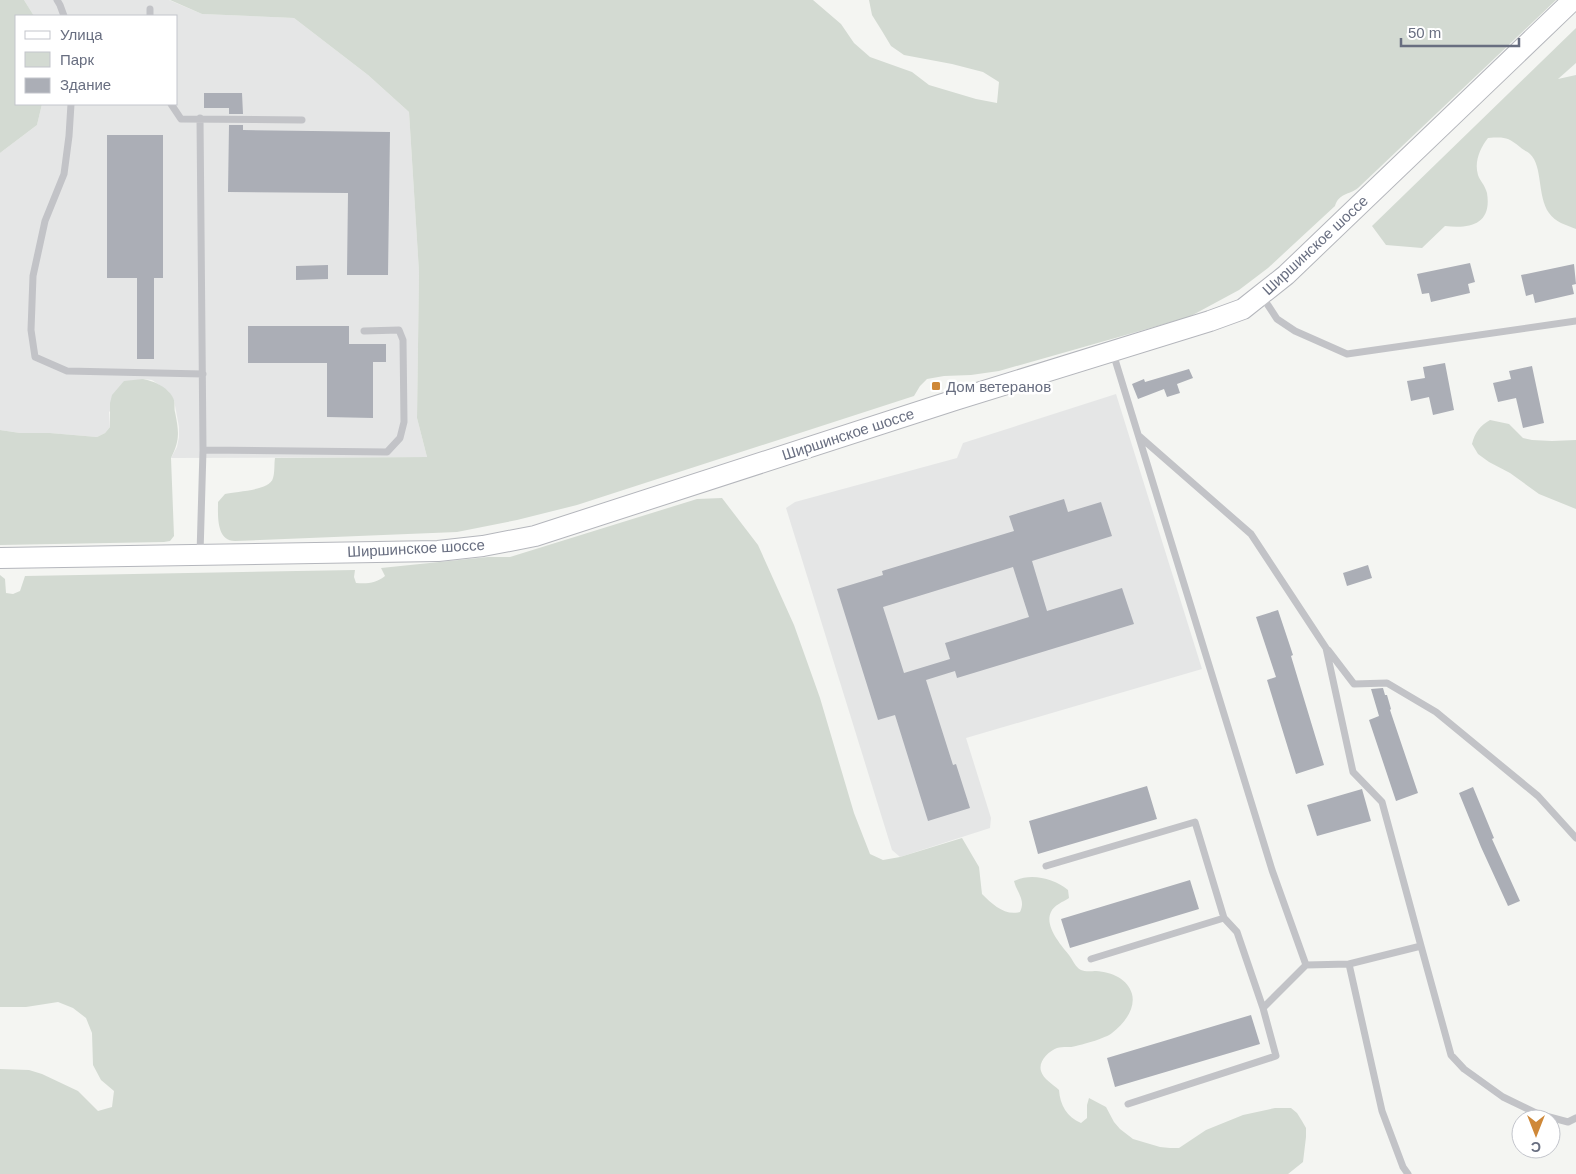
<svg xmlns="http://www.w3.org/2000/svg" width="1576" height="1174" viewBox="0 0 1576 1174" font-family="Arial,sans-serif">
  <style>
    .built { fill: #e5e6e6 }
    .green { fill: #d3dad2 }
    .building { fill: #abaeb6; fill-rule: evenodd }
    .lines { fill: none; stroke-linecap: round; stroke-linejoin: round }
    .secondary-casing { stroke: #b4b6bc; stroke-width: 22 }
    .service { stroke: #c2c3c7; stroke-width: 7 }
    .secondary { stroke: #fff; stroke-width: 20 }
    .poi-dot { fill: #cf8838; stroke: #fff; stroke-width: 2 }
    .labels { text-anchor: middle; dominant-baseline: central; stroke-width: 5; stroke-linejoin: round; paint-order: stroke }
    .street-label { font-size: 15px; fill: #686e80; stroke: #fff }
    .poi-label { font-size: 15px; fill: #686e80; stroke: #fff; text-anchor: start }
  </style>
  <rect width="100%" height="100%" fill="#f4f5f2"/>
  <path class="built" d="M24,0H169L202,14L294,18L368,75L409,112L419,272L417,418L427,457L171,458L177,447L179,437V427L174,400L168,391L152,380L143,379L109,412L110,427L105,433L97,437L50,433H20L0,430V153L37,125L42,104H176V16H34Z
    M1116,394L1202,669L966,738L991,818L990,828L900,857L892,850L786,508L795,502L957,458L963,443Z"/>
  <path class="green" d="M0,0H24L34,16H16V104H42L37,125L0,153Z
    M170,0H813L841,24L854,43L870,57L912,72L929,85L976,99L997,103L999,82L983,72L952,64L904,55L891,46L882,31L872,15L869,0H1556L1358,188C1349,195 1339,193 1335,206L1268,268L1239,290L1189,317L999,371L971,375L944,376L927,379L920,386L914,396L577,505L517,520L457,532L235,541C216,541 218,515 218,502L225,494C236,491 270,491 273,478C275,472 274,464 275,458L427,457L417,418L419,272L409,112L368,75L294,18L202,14Z
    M1576,28V63L1558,79L1576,75V229C1566,225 1555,222 1549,213C1537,196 1543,166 1530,154C1527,151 1523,150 1520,147C1507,137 1505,137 1488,138C1480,148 1474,162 1478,175C1480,181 1485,185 1487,193C1492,224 1471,229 1445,226L1422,248L1386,245L1372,226Z
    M143,379C154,381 170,388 174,400C175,404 174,409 175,412C179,432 180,440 171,458L174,536L170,541L164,542L0,545V430L20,433H50L97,437L105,433L110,427V403L112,395L124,381Z
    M1490,420L1509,424L1523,438L1532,440L1552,441L1576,440V509L1539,494L1510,473L1489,462L1478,454L1472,444C1475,432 1480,426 1490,420Z
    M722,498L758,545L794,625L820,698L854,813L870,854L883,860L900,857L962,838L979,867L982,894C993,905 1005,916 1020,912C1026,900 1017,893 1014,881C1031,873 1053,878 1068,890L1069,898C1063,902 1054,905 1051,912C1044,926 1061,945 1069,955C1073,960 1075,967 1081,970C1085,972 1092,971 1096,971C1112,972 1128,979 1132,994C1136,1009 1123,1025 1112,1033C1106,1038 1085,1044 1076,1046C1070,1048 1063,1046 1057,1048C1049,1051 1038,1061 1041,1071C1043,1079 1053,1084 1059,1090C1060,1105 1067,1117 1081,1123L1087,1118V1105L1089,1098L1106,1107L1114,1122L1120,1129L1133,1139L1160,1147L1170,1148H1179L1206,1130L1243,1115L1275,1108H1291L1297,1113L1302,1121L1306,1128V1137L1303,1162L1288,1174H0V1069L29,1070L42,1074L78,1091L98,1111L112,1107L114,1091L101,1080L93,1065L92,1033L86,1018L73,1008L58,1002L26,1007H0V575L5,579L6,593L13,594L20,591L25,576L355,570L354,577L356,583C368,584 376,583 385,576L381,568L488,557H510L697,499Z"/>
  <path class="building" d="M204,93H242L243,114H229V108H204Z
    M229,125H243V130L390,132L388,275H347L348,193L228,192Z
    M107,135H163V278H154V359H137V278H107Z
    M1470,263L1475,282L1468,284L1470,293L1431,302L1429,293L1422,294L1417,274Z
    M1574,264L1576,284L1572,285L1574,294L1535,303L1533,294L1526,296L1521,275Z
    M328,265V279L296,280V266Z
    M248,326H349V344H386V362H373V418L327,417V363H248Z
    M1445,363L1454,410L1433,415L1429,397L1411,401L1407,381L1425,378L1423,367Z
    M1532,366L1544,423L1523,428L1516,398L1498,402L1493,383L1511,379L1509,371Z
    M1189,369L1193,378L1177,384L1180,393L1167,397L1164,389L1138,399L1132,384L1144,379L1145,382Z
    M1064,499L1068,512L1101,502L1112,536L1032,561L1047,611L1122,588L1134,624L957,678L955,671L926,680L953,765L956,764L970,808L928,821L895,715L878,720L837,589L883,575L882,571L1014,531L1009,516ZM1013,567L1029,617L945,643L950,659L904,673L883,607Z
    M1368,565L1372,578L1347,586L1343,573Z
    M1278,610L1293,655L1291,656L1324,765L1296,774L1267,680L1276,677L1256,617Z
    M1383,688L1385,695H1387L1391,709L1390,710L1418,793L1396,801L1369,720L1379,716L1371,689Z
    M1147,786L1157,819L1038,854L1029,821Z
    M1473,787L1494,838L1492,839L1520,901L1508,906L1481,847L1459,793Z
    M1362,789L1371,821L1317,836L1307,805Z
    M1190,880L1199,909L1070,948L1061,919Z
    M1251,1015L1260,1044L1115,1087L1107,1058Z"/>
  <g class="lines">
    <defs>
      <path id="secondary" d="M0,558L438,551L483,546L535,536L955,400L1210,321L1243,309L1286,275L1573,0"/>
    </defs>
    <use href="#secondary" class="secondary-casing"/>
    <path class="service" d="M57,0L60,5L64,16
      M150,9V16
      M71,104L69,136L64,174L45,221L33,276L31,330L35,357L67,371L203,374
      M171,104L181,119L302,120
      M1262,296L1277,319L1295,331L1347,354L1576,321
      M1113,353L1272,870L1306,965L1349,964L1382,1111L1403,1167L1408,1174
      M1139,436L1251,534L1326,648L1353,772L1382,802L1421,946
      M203,450L387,452L400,438L404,422L403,340L399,330L364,331
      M200,554L203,450L200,118
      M1328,650L1354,684L1387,683L1436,712L1538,796L1576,838
      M1046,866L1195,822L1224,918L1237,932L1263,1008
      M1091,959L1224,918
      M1349,964L1421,946L1451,1055L1464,1069L1503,1097L1538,1114L1568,1122L1576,1118
      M1128,1104L1276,1056L1263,1008L1306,965"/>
    <use href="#secondary" class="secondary"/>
  </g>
  <rect class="poi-dot" x="931" y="381" width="10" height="10" rx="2.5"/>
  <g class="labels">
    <g class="street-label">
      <text transform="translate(1315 245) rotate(-43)">Ширшинское шоссе</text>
      <text transform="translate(848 434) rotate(-18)">Ширшинское шоссе</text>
      <text transform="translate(416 548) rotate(-3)">Ширшинское шоссе</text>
    </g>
    <g class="poi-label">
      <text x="946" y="386">Дом ветеранов</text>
    </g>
  </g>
  <rect x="15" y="15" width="162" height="90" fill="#ffffff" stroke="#c3c5cc"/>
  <rect x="25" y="31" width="25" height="8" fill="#ffffff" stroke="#c3c5cc"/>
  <text x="60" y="40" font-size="15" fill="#686e80">Улица</text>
  <rect x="25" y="52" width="25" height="15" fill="#d3dad2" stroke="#c3c5cc"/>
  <text x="60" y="65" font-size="15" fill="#686e80">Парк</text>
  <rect x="25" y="78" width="25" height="15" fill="#abaeb6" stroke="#c3c5cc"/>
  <text x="60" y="90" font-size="15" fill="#686e80">Здание</text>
  <g transform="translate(1536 1134) rotate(180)"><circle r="24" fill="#ffffff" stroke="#c3c5cc"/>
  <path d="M0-4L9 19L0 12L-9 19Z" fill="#cf8838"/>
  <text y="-8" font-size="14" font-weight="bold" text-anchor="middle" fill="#686e80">С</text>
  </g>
  <path d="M1401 38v8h118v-8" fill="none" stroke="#686e80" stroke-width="2.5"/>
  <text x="1408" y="38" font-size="15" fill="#686e80" stroke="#ffffff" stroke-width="4" paint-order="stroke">50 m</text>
</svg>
